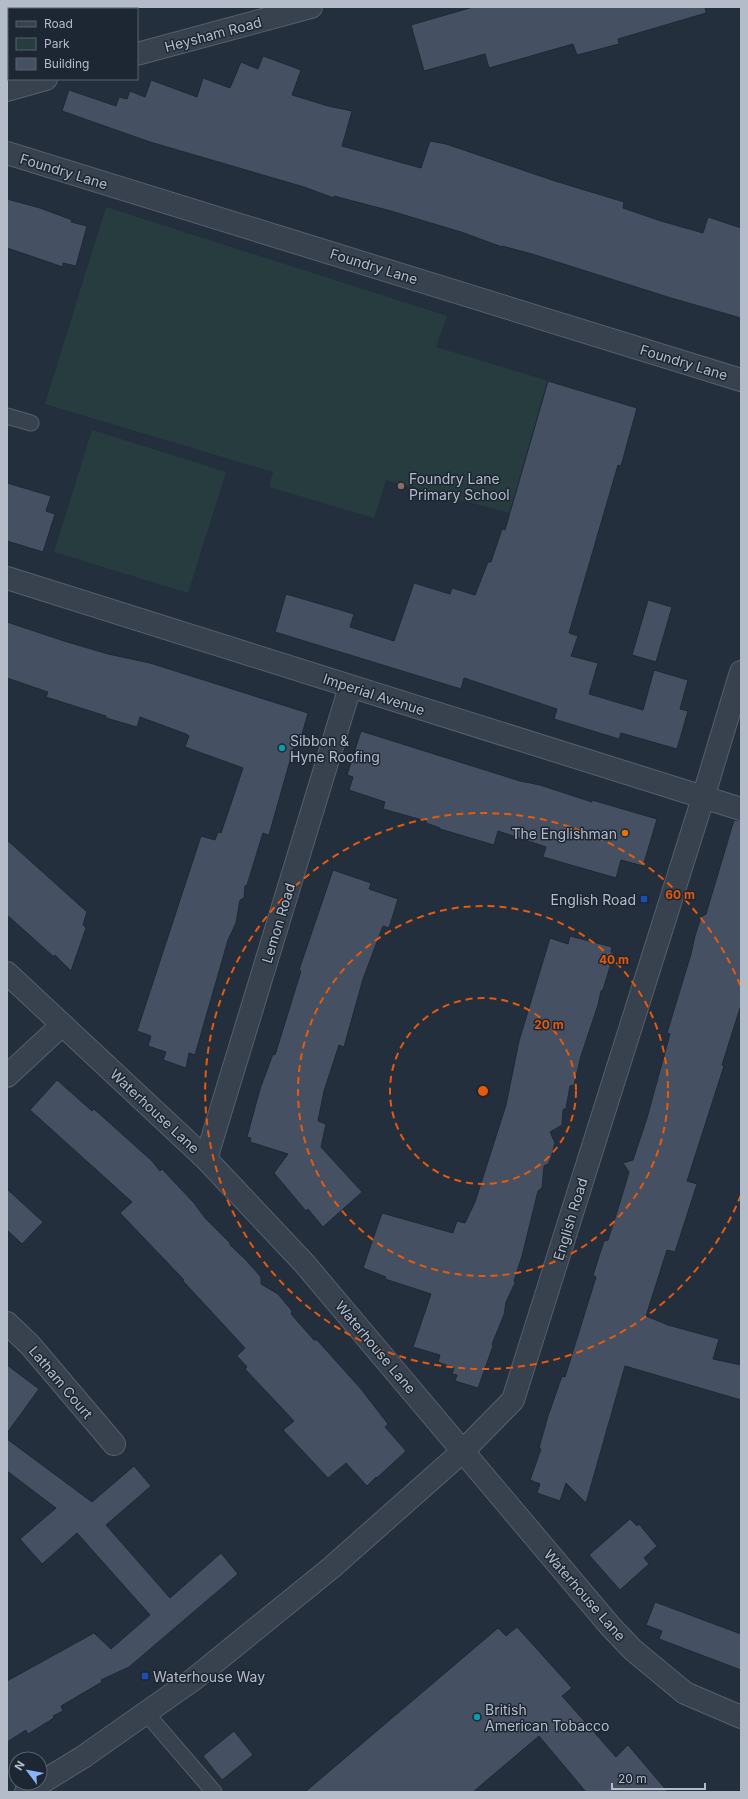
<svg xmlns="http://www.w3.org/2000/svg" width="748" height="1799" viewBox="0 0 748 1799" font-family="Inter,sans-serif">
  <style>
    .green { fill: #263c3f }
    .building { fill: #455162; stroke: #1f2835 }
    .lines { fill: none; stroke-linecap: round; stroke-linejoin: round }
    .service-casing { stroke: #565f6c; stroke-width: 17 }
    .minor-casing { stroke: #565f6c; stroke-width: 24 }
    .service { stroke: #38414e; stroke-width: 15 }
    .minor { stroke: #38414e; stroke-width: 22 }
    .ring { fill: none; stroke: #e8590c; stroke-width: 2; stroke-dasharray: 7 5 }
    .education-dot { fill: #8d6e63; stroke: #1d2633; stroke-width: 1.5 }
    .culture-dot { fill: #0f9aa8; stroke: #1d2633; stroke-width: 1.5 }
    .food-dot { fill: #e8710a; stroke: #1d2633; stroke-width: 1.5 }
    .transit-dot { fill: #1a4fb4; stroke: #1d2633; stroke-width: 1.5 }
    .labels { text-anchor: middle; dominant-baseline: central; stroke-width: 3; stroke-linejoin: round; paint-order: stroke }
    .street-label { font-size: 14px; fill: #b4bcc9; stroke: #1d2633 }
    .poi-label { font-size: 14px; fill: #b4bcc9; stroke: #1d2633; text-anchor: start }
    .centre { fill: #e8590c; stroke: #1d2633; stroke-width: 2 }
    .ring-label { font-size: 12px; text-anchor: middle; font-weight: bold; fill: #e8590c; stroke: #1d2633; stroke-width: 3; stroke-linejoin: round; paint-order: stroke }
  </style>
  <rect width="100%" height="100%" fill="#242f3e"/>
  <path class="green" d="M106,207L447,316L436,347L548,381L537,417L548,421L533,436L510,513L386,480L374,518L269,487L273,472L45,404Z
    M92,430L226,472L188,593L54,552Z"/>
  <path class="building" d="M473,7H705L706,13L618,39L619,44L577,55L573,44L489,68L485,54L424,71L411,25Z
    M263,56L301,70L292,95L328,106L352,111L342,146L421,168L430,141L446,144L555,181L624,202L623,208L661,221L703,233L708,217L741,228V318L671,298L532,254L502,246V247L461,232L391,211L334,196V198L304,187L150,142L62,111L69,90L116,106L119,97L127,99L130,91L145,97L151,80L197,97L203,78L230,88L241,62L258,69Z
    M7,199L40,208L72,220L71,222L87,226L76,266L63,263V267L7,248Z
    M548,381L637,408L621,466L618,465L569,633L578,636L571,656L598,663L589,694L643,710L654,670L688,680L680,709L688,711L677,749L621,733L619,739L554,719L557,709L464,678L461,689L275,632L286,594L354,614L350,627L394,641L414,583L450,594L452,588L475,595L488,562H491L502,529L505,530Z
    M7,483L51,496L46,511L55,514L43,552L7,541Z
    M648,600L672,607L656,662L632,655Z
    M7,622L64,641L108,654L150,663L308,713L301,738L297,736L269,835L263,833L247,885L245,886L244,898L240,900L236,923L228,940L195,1055L189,1053L186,1068L163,1060L166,1052L148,1046L151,1036L137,1031L201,836L215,840L218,832L221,833L243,768L185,747L189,736L186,734L140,717L137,727L106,718V716L46,697L48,692L7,678Z
    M361,731L520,781L540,785L592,802V800L657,819L643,866L621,860L616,878L543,857L546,847L498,831L494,845L440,829V828L426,823V821L383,809L385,802L349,790L353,777L347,775Z
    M734,820L741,821V1005L722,1065L724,1066L687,1181L697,1184L675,1252L667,1250L646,1316L668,1325L719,1339L713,1359L741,1365V1400L625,1366L586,1503L566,1483L560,1501L537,1493L540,1484L530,1480L541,1449L539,1448L548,1416L562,1376L565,1377L587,1306L596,1277L593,1275L604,1241L608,1240L621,1199L629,1172L623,1163L633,1160L647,1118L670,1034L667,1033L691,954L695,936L701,917L706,914Z
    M7,840L87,912L83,925L86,928L71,971L55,955L54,957L7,915Z
    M333,870L371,883L369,889L398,899L389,928L383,926L363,979L344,1047L339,1045L324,1091L318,1121L326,1124L321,1147L362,1192L323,1227L308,1209L306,1211L274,1173L288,1154L250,1142L251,1138L247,1137L260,1089L273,1054L275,1055L301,971L299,970Z
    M570,936L612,947L611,952L614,953L603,990L601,991L598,1005L581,1056L574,1085L570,1086L566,1108L563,1110L562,1125L550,1132L555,1143L551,1158L548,1164L544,1166L542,1188L538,1191L522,1256L514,1281L515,1283L506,1302L504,1315L492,1344L493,1346L478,1388L455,1381L457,1375L452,1374L454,1368L438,1362L440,1355L413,1347L431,1294L385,1279L386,1277L363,1268L382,1213L453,1233L457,1221L465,1223L475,1202L506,1105L519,1041L550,938L568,944Z
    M57,1080L92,1111L94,1109L152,1161L160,1171L162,1169L194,1203L205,1218L230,1243V1245L246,1260L261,1277V1284L278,1294L292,1311L291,1314L314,1340H317L361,1389L388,1424L385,1427L406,1451L377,1478L376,1477L367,1486L346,1463L328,1478L283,1430L294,1421L245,1369L247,1367L237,1356L245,1348L183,1281L184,1280L120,1213L132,1202L30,1110Z
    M7,1189L43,1222L22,1244L7,1230Z
    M7,1365L39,1389L7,1433Z
    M7,1439L92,1502L134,1466L151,1486L106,1525L170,1598L221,1553L238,1574L129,1667L101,1680L102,1682L61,1706L63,1711L53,1716L54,1718L28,1734L26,1730L7,1742V1681L94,1633L111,1649L150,1615L77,1533L42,1564L20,1539L56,1508L7,1471Z
    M630,1519L637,1526L639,1524L657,1546L644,1558L649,1564L620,1590L589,1555Z
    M655,1602L741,1634V1670L659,1639L662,1631L646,1625Z
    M517,1627L572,1688L562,1696L616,1757L628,1745L668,1792H586L539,1736L473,1792H305L498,1628L506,1636Z
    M234,1731L253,1755L222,1780L203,1756Z"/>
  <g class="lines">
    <defs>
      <path id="service" d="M7,416L31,423
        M146,1713L214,1792"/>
      <path id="minor" d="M137,54L311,7
        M7,90L46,79
        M7,153L741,380
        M7,578L741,809
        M7,973L206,1159L304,1263L611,1627L633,1650L685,1693L741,1717
        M7,1076L62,1025
        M206,1159L350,687
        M7,1323L30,1345L114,1444
        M26,1792L83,1757L194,1679L331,1568L463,1451L513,1400L703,798L741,672"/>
    </defs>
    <use href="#service" class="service-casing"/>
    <use href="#minor" class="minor-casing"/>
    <use href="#service" class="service"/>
    <use href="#minor" class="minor"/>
  </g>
  <g class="ring">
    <circle cx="483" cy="1091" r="93"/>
    <circle cx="483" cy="1091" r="185"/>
    <path d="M741 1195A278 278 0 1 1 741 987"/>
  </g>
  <circle class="education-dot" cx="401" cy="486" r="4"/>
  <g class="culture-dot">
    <circle cx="282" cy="748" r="4"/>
    <circle cx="477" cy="1717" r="4"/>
  </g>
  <circle class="food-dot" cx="625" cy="833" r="4"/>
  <g class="transit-dot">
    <rect x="640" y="895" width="8" height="8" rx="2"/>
    <rect x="141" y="1672" width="8" height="8" rx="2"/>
  </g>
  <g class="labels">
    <g class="street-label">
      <text transform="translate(213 34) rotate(-15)">Heysham Road</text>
      <text transform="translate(64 171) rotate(17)">Foundry Lane</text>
      <text transform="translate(374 266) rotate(17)">Foundry Lane</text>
      <text transform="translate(684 362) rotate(17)">Foundry Lane</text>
      <text transform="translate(374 694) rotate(18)">Imperial Avenue</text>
      <text transform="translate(278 923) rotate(-73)">Lemon Road</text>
      <text transform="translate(155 1111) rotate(43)">Waterhouse Lane</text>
      <text transform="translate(570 1219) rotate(-73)">English Road</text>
      <text transform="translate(376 1347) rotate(50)">Waterhouse Lane</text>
      <text transform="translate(61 1382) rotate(50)">Latham Court</text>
      <text transform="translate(585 1595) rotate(49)">Waterhouse Lane</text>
    </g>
    <g class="poi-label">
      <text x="409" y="478">Foundry Lane<tspan x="409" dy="16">Primary School</tspan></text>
      <text x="290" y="740">Sibbon &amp;<tspan x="290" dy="16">Hyne Roofing</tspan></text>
      <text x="617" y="833" text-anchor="end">The Englishman</text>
      <text x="636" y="899" text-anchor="end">English Road</text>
      <text x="153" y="1676">Waterhouse Way</text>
      <text x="485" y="1709">British<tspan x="485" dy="16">American Tobacco</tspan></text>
    </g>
  </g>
  <circle cx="483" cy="1091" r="6" class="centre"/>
  <g class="ring-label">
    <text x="680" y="899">60 m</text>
    <text x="614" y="964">40 m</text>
    <text x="549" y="1029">20 m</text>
  </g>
  <rect width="748" height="1799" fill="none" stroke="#b4bcc9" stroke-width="16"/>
  <rect x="8" y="8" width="130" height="72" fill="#1d2633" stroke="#59626f"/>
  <rect x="16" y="21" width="20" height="6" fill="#38414e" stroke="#59626f"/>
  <text x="44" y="28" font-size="12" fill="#b4bcc9">Road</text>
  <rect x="16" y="38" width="20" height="12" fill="#263c3f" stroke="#59626f"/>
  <text x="44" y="48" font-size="12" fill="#b4bcc9">Park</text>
  <rect x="16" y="58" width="20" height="12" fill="#455162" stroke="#59626f"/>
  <text x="44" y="68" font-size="12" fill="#b4bcc9">Building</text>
  <g transform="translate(28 1771) rotate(302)"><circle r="19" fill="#1d2633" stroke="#59626f"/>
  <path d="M0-3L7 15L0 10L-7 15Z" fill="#8ab4f8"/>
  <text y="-6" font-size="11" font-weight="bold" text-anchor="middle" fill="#b4bcc9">N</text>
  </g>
  <path d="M612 1783v6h93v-6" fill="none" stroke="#b4bcc9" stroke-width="2"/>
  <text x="618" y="1783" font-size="12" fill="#b4bcc9" stroke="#1d2633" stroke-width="3" paint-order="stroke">20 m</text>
</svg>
